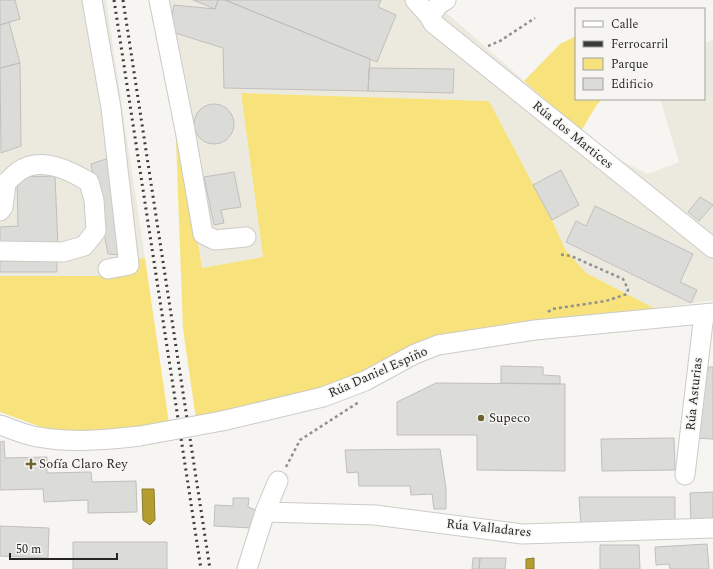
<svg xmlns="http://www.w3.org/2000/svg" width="713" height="569" viewBox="0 0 713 569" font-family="Spectral,serif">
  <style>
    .built { fill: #eceadf }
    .green { fill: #f7e27c }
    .water { fill: #b59e2f; stroke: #8a7a2c }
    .building { fill: #dbdbd8; stroke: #c0bfbd }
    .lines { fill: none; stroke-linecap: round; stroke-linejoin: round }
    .minor-casing { stroke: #cbcbc8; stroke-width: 21 }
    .path { stroke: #90908e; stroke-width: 2.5; stroke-dasharray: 3 3; stroke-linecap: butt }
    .minor { stroke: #fff; stroke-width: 19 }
    .rail { stroke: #3b3b3a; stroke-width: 3; stroke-dasharray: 2 4; stroke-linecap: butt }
    .minor-bridge-casing { stroke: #cbcbc8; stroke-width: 21; stroke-linecap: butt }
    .minor-bridge { stroke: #fff; stroke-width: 19 }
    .poi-dot { fill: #6e6330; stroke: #f6f5f2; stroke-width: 1.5 }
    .labels { text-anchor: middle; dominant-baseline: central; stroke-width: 3; stroke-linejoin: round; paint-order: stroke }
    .street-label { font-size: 13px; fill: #252524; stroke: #f6f5f2 }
    .poi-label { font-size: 13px; fill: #252524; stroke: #f6f5f2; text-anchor: start }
  </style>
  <rect width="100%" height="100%" fill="#f6f5f2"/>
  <path class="built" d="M0,0H106L145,258L109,260L108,276H0Z
    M150,0H432L606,153L648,174L679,162L660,99H704V43L713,40V300L656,309L586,273L565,249L552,220L489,101L241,93L263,257L202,268L174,86Z"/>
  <path class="green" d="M576,36V99H602L596,106L581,131L524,81L560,44Z
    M174,86L202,268L263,257L241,93L489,101L552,220L565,249L586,273L656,309L438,345L365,381L197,426L183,329Z
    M145,258L170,430L85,436L52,431L0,412V276H108L109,260Z"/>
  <path class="water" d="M142,489H154L155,520L150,525L143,520Z
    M534,558V569H526V559Z"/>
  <path class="building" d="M0,0H15L20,19L0,25Z
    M193,0H218L215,9Z
    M218,0H225L370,59L368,91L224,88L223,48L169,31L174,5L215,9Z
    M225,0H381L378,7L396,15L377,62Z
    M9,22L20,63L0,68V25Z
    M20,63L21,146L1,153L0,68Z
    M369,68L454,69L453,93L368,91Z
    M194 124a20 20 0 1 1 40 0a20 20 0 1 1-40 0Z
    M109,158L123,255L108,254L91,164Z
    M561,170L579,205L552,220L533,185Z
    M234,172L241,207L221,210L224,223L214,225L204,177Z
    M55,176L58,247L0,248V227L18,226L17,177Z
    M700,197L713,205L699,221L688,212Z
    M595,206L693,254L680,282L697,290L691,303L566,242L576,221L586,226Z
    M0,261H57V272H0Z
    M501,366L543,367V375L560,376V384L501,383Z
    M708,367H713V439L693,438L701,370L708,372Z
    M436,383L565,384V471L477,470V435H397V402Z
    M674,438L675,470L602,471L601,439Z
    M4,441L5,458L47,457V473L91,472L92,482L136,481L137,512L88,513V500L44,502L43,489L0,490V442Z
    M440,449L446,488V509H434L432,494L411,495L410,486H359L358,472L347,473L345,450Z
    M713,492V524H691L690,493Z
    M579,497H675V523L581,525Z
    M233,498H249L248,507L258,511L252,528L214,526L215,505L233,506Z
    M0,526L49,528L48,558L0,556Z
    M73,542H167V569H73Z
    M707,544L709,569H670L669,564L656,565L655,547Z
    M600,545H639L640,569H600Z
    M473,558H480L479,569H472Z
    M480,558H506L505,569H479Z"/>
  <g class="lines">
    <defs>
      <path id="minor" d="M92,0L111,108L129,265L108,269
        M159,0L185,130L203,234L215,240L246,237
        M415,0L430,17
        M446,0L438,5L430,17L433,23L713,248
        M0,186C8,183 12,176 19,171C41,156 69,170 89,182L94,200L96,231L84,246L63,252L0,251
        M0,211L3,207L6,184
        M222,421L323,397L365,381L415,354L438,345L535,330L713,313
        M0,425C12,429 25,435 38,437C72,443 106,440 140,436
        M685,475L704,314
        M265,512L375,515L522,534L713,528
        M247,569L265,512L278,481"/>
    </defs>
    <use href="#minor" class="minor-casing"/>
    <path class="path" d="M488,46L500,41L535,18
      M548,312L552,309L606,301L627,294L628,289L623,279L571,256L558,254
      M286,467L300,440L359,402"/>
    <use href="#minor" class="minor"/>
    <path class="rail" d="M114,0L201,569
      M123,0L210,569"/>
    <defs>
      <path id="minor-bridge" d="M140,436L222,421"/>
    </defs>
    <use href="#minor-bridge" class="minor-bridge-casing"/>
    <use href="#minor-bridge" class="minor-bridge"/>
  </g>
  <g class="poi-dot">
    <circle cx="481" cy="418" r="4"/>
    <path d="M29 458h4v4h4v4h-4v4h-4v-4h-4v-4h4z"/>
  </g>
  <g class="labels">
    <g class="street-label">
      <text transform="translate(573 135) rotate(39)">Rúa dos Martices</text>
      <text transform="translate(378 372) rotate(-24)">Rúa Daniel Espiño</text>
      <text transform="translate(694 394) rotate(-84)">Rúa Asturias</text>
      <text transform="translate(489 528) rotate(6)">Rúa Valladares</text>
    </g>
    <g class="poi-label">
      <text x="489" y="418">Supeco</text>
      <text x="39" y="464">Sofía Claro Rey</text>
    </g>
  </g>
  <rect x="575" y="8" width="130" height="92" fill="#f6f5f2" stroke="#a2a2a0"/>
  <rect x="583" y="21" width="20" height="6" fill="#ffffff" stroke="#a2a2a0"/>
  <text x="611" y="28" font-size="12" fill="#252524">Calle</text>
  <rect x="583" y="41" width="20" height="6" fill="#3b3b3a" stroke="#a2a2a0"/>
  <text x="611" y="48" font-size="12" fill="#252524">Ferrocarril</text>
  <rect x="583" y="58" width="20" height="12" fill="#f7e27c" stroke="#a2a2a0"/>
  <text x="611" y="68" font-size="12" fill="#252524">Parque</text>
  <rect x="583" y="78" width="20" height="12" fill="#dbdbd8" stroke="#a2a2a0"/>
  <text x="611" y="88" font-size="12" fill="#252524">Edificio</text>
  <path d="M10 553v6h107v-6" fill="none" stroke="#252524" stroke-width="2"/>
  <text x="16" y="553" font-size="12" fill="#252524" stroke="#f6f5f2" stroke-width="3" paint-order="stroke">50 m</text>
</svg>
